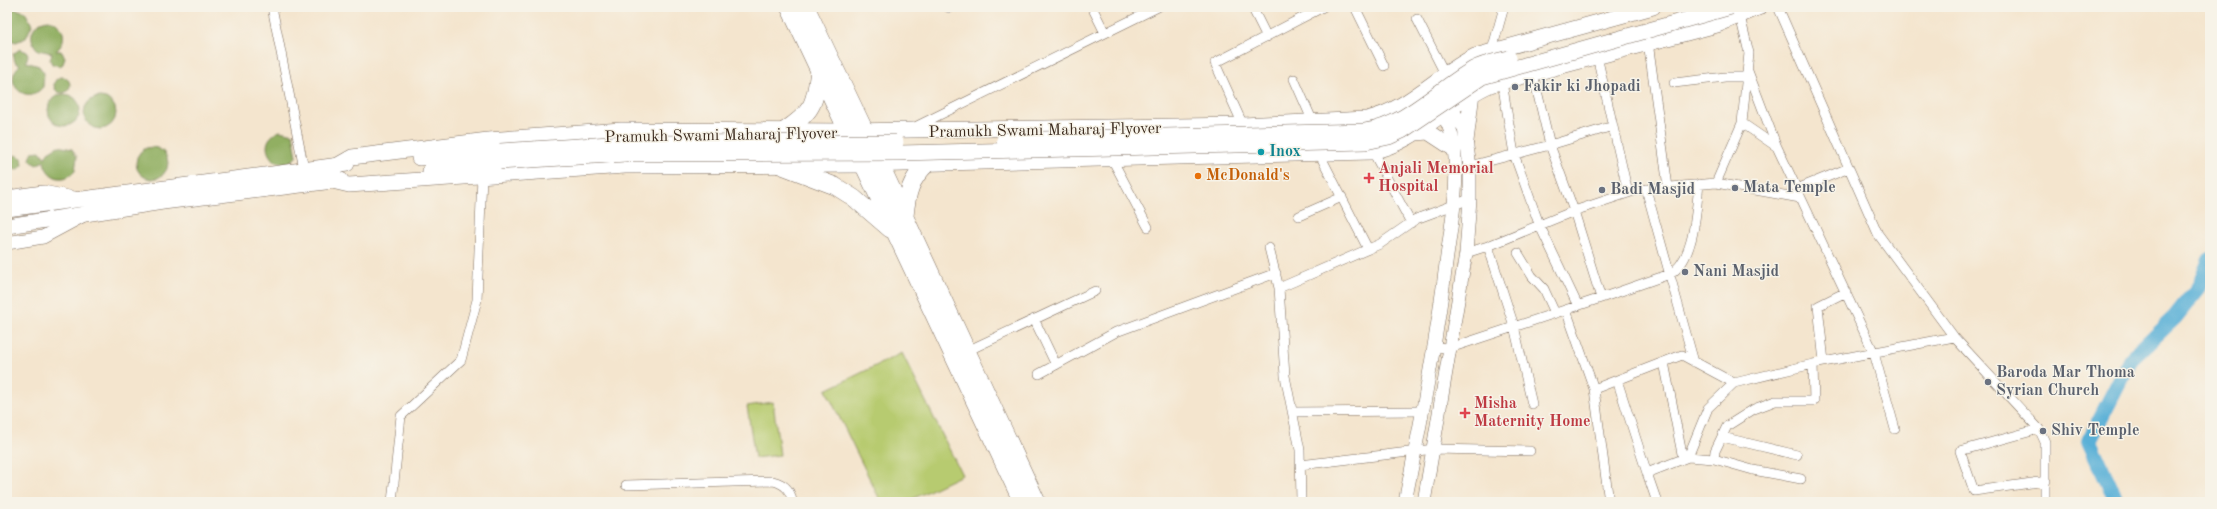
<svg xmlns="http://www.w3.org/2000/svg" width="2217" height="509" viewBox="0 0 2217 509" font-family="'Old Standard TT',serif">
  <style>
    .green { fill: #b7cb6f; stroke: #797a46 }
    .forest { fill: #91af62; stroke: #666c40 }
    .lines { fill: none; stroke-linecap: round; stroke-linejoin: round }
    .river { stroke: #5ab0d7; stroke-width: 16 }
    .street-casing { stroke: #7c6b5c; stroke-width: 10 }
    .secondary-casing { stroke: #7c6b5c; stroke-width: 14 }
    .primary-casing { stroke: #7c6b5c; stroke-width: 16 }
    .highway-casing { stroke: #7c6b5c; stroke-width: 18 }
    .street { stroke: #fff; stroke-width: 9 }
    .secondary { stroke: #fff; stroke-width: 13 }
    .primary { stroke: #fff; stroke-width: 15 }
    .highway { stroke: #fff; stroke-width: 17 }
    .primary-bridge-casing { stroke: #7c6b5c; stroke-width: 16; stroke-linecap: butt }
    .primary-bridge { stroke: #fff; stroke-width: 15 }
    .worship-dot { fill: #6b7280; stroke: #f7f3e8; stroke-width: 1.5 }
    .culture-dot { fill: #0f9aa8; stroke: #f7f3e8; stroke-width: 1.5 }
    .food-dot { fill: #e8710a; stroke: #f7f3e8; stroke-width: 1.5 }
    .health-dot { fill: #e0444e; stroke: #f7f3e8; stroke-width: 1.5 }
    .labels { text-anchor: middle; dominant-baseline: central; stroke-width: 3; stroke-linejoin: round; paint-order: stroke }
    .worship-label { font-size: 16px; font-weight: bold; fill: #5b616d; stroke: #f7f3e8; text-anchor: start }
    .street-label { font-size: 16px; fill: #3b2a1e; stroke: #f7f3e8 }
    .culture-label { font-size: 16px; font-weight: bold; fill: #0d838f; stroke: #f7f3e8; text-anchor: start }
    .health-label { font-size: 16px; font-weight: bold; fill: #be3a42; stroke: #f7f3e8; text-anchor: start }
    .food-label { font-size: 16px; font-weight: bold; fill: #c56008; stroke: #f7f3e8; text-anchor: start }
  </style>
  <rect width="100%" height="100%" fill="#f7f3e8"/>
  <filter id="ink" filterUnits="userSpaceOnUse"><feTurbulence type="fractalNoise" baseFrequency=".025" numOctaves="2"/><feDisplacementMap in="SourceGraphic" scale="8" xChannelSelector="R" yChannelSelector="G"/><feConvolveMatrix kernelMatrix="1 2 1 2 8 2 1 2 1" color-interpolation-filters="sRGB"/></filter>
  <filter id="wash" filterUnits="userSpaceOnUse"><feTurbulence type="fractalNoise" baseFrequency=".012" numOctaves="4" result="noise"/><feDisplacementMap in="SourceGraphic" scale="16" xChannelSelector="R" yChannelSelector="G"/><feGaussianBlur stdDeviation="0.9" result="paint"/><feColorMatrix in="noise" values="0 0 0 0 0 0 0 0 0 0 0 0 0 0 0 0 0 1.4 0 .05"/><feComposite in="paint" operator="in"/></filter>
  <g filter="url(#wash)">
    <rect width="100%" height="100%" fill="#f4e5ce"/>
    <path class="green" d="M902,353L962,475L906,502H881L826,390Z
      M773,402L780,455L755,458L747,406Z"/>
    <path class="forest" d="M16,9L25,12L32,25L26,38L16,42L7,39V11Z
      M49,20C64,24 69,40 56,51H61L65,57L63,64L60,66L52,64L50,60L52,53L38,50C26,38 32,21 49,20Z
      M20,49L27,52L28,55L26,62L39,66L44,73L43,87C26,107 1,82 20,65L15,62L13,54Z
      M54 85a8 8 0 1 1 16 0a8 8 0 1 1-16 0Z
      M48 110a16 16 0 1 1 32 0a16 16 0 1 1-32 0Z
      M84 113a16 16 0 1 1 32 0a16 16 0 1 1-32 0Z
      M280,131L293,134L297,156C277,179 251,142 280,131Z
      M58,146L72,149L77,157L75,171C63,185 46,177 44,161L36,165L30,160L32,152L40,151L45,158L48,152Z
      M136 163a16 16 0 1 1 32 0a16 16 0 1 1-32 0Z
      M15,155L22,158L23,165L18,170L11,169V179L7,186C7,174 3,160 15,155Z"/>
    <g class="lines">
      <path class="river" d="M2117,502L2089,441L2131,359L2175,317L2199,287L2210,260"/>
    </g>
  </g>
  <g filter="url(#ink)">
    <g class="lines">
      <defs>
        <path id="street" d="M272,7L304,169
          M948,7L949,8
          M1092,7L1105,33
          M1252,7L1267,37
          M1355,7L1384,66
          M1778,7L1878,234L1954,337L2039,429L2045,442V502
          M1417,19L1445,74
          M1648,42L1668,187
          M1492,50L1504,7
          M1597,56L1628,193
          M1748,71L1777,147
          M1533,74L1550,145L1574,211L1637,190L1716,183L1800,198
          M1294,79L1313,122
          M1502,82L1514,154L1539,224L1578,306
          M1674,83L1725,77H1747
          M1742,123L1777,147L1874,353L1895,429
          M1243,125L1215,63L1323,7
          M913,128L1158,7
          M1373,152L1411,223
          M1319,153L1368,249
          M1112,159L1148,227
          M1470,166L1550,145L1613,126
          M1716,183L1742,123L1749,53L1740,16
          M1646,189L1694,362
          M1797,189L1849,168
          M1299,216L1342,197
          M1488,246L1514,326L1532,404
          M1269,248L1279,288
          M1518,253L1532,276L1544,289L1555,313
          M1601,298L1670,274C1695,260 1696,210 1699,184
          M1566,310L1594,389
          M1034,319L1056,365
          M1433,347L1450,348L1601,298L1574,211L1488,246L1466,253
          M967,351L1095,291
          M1664,362L1683,459
          M1824,362L1818,306L1846,292
          M1813,364L1954,337
          M1039,374L1116,332L1276,273
          M1617,380L1647,473
          M1292,412L1421,411
          M2039,429L1960,451L1974,491L2046,481
          M1722,437L1797,455
          M1688,457L1714,459
          M1300,465L1434,449L1530,451
          M626,485L773,481C785,484 791,490 792,502
          M392,502L401,416L461,360L477,300L482,176
          M1301,502L1300,450L1285,376L1279,288L1380,244L1416,219L1470,199
          M1609,502L1594,389L1682,355L1734,383
          M1657,502L1647,473L1688,457L1708,408L1734,383L1813,364L1814,401H1775L1754,409L1727,426L1715,451L1714,459L1753,470L1801,479"/>
        <path id="secondary" d="M7,197L43,192L74,198
          M7,243L43,237L82,216
          M1405,502C1421,421 1437,339 1447,256C1452,221 1459,184 1454,148C1452,131 1447,120 1437,106
          M1424,502L1466,253L1470,199V166L1464,128L1446,100"/>
        <path id="primary" d="M1415,133L1428,132L1454,149
          M1466,141L1472,93
          M419,158L500,151
          M338,165L352,157L488,140L621,130L848,131L1243,125L1366,119C1407,111 1438,74 1475,56L1653,7
          M430,170L500,162
          M332,181L349,185L625,166L864,165L1370,152C1416,144 1448,103 1490,85L1717,25L1760,7
          M7,209L347,164
          M7,226L163,202L341,180"/>
        <path id="highway" d="M789,7L1022,502
          M806,7L865,131L1037,502
          M784,131C813,112 815,104 819,70
          M780,165L835,186L854,198L890,229
          M905,216C907,194 910,179 928,163"/>
      </defs>
      <use href="#street" class="street-casing"/>
      <use href="#secondary" class="secondary-casing"/>
      <use href="#primary" class="primary-casing"/>
      <use href="#highway" class="highway-casing"/>
      <use href="#street" class="street"/>
      <use href="#secondary" class="secondary"/>
      <use href="#primary" class="primary"/>
      <use href="#highway" class="highway"/>
      <defs>
        <path id="primary-bridge" d="M1004,140L1365,131C1406,125 1438,89 1473,69C1484,63 1497,61 1509,58
          M500,151L626,143L896,142
          M500,162L626,154L900,153L1366,142L1389,137L1402,131L1482,77L1731,7"/>
      </defs>
      <use href="#primary-bridge" class="primary-bridge-casing"/>
      <use href="#primary-bridge" class="primary-bridge"/>
    </g>
  </g>
  <g class="worship-dot">
    <circle cx="1515" cy="87" r="4"/>
    <circle cx="1735" cy="188" r="4"/>
    <circle cx="1602" cy="190" r="4"/>
    <circle cx="1685" cy="272" r="4"/>
    <circle cx="1988" cy="382" r="4"/>
    <circle cx="2043" cy="431" r="4"/>
  </g>
  <circle class="culture-dot" cx="1261" cy="152" r="4"/>
  <circle class="food-dot" cx="1198" cy="176" r="4"/>
  <g class="health-dot">
    <path d="M1367 172h4v4h4v4h-4v4h-4v-4h-4v-4h4z"/>
    <path d="M1463 407h4v4h4v4h-4v4h-4v-4h-4v-4h4z"/>
  </g>
  <g class="labels">
    <g class="worship-label">
      <text x="1523" y="87">Fakir ki Jhopadi</text>
      <text x="1743" y="188">Mata Temple</text>
      <text x="1610" y="190">Badi Masjid</text>
      <text x="1693" y="272">Nani Masjid</text>
      <text x="1996" y="373">Baroda Mar Thoma<tspan x="1996" dy="18">Syrian Church</tspan></text>
      <text x="2051" y="431">Shiv Temple</text>
    </g>
    <g class="street-label">
      <text transform="translate(1045 131) rotate(-1)">Pramukh Swami Maharaj Flyover</text>
      <text transform="translate(721 136) rotate(-1)">Pramukh Swami Maharaj Flyover</text>
    </g>
    <g class="culture-label">
      <text x="1269" y="152">Inox</text>
    </g>
    <g class="health-label">
      <text x="1378" y="169">Anjali Memorial<tspan x="1378" dy="18">Hospital</tspan></text>
      <text x="1474" y="404">Misha<tspan x="1474" dy="18">Maternity Home</tspan></text>
    </g>
    <g class="food-label">
      <text x="1206" y="176">McDonald's</text>
    </g>
  </g>
  <rect width="2217" height="509" fill="none" stroke="#f7f3e8" stroke-width="24"/>
</svg>
